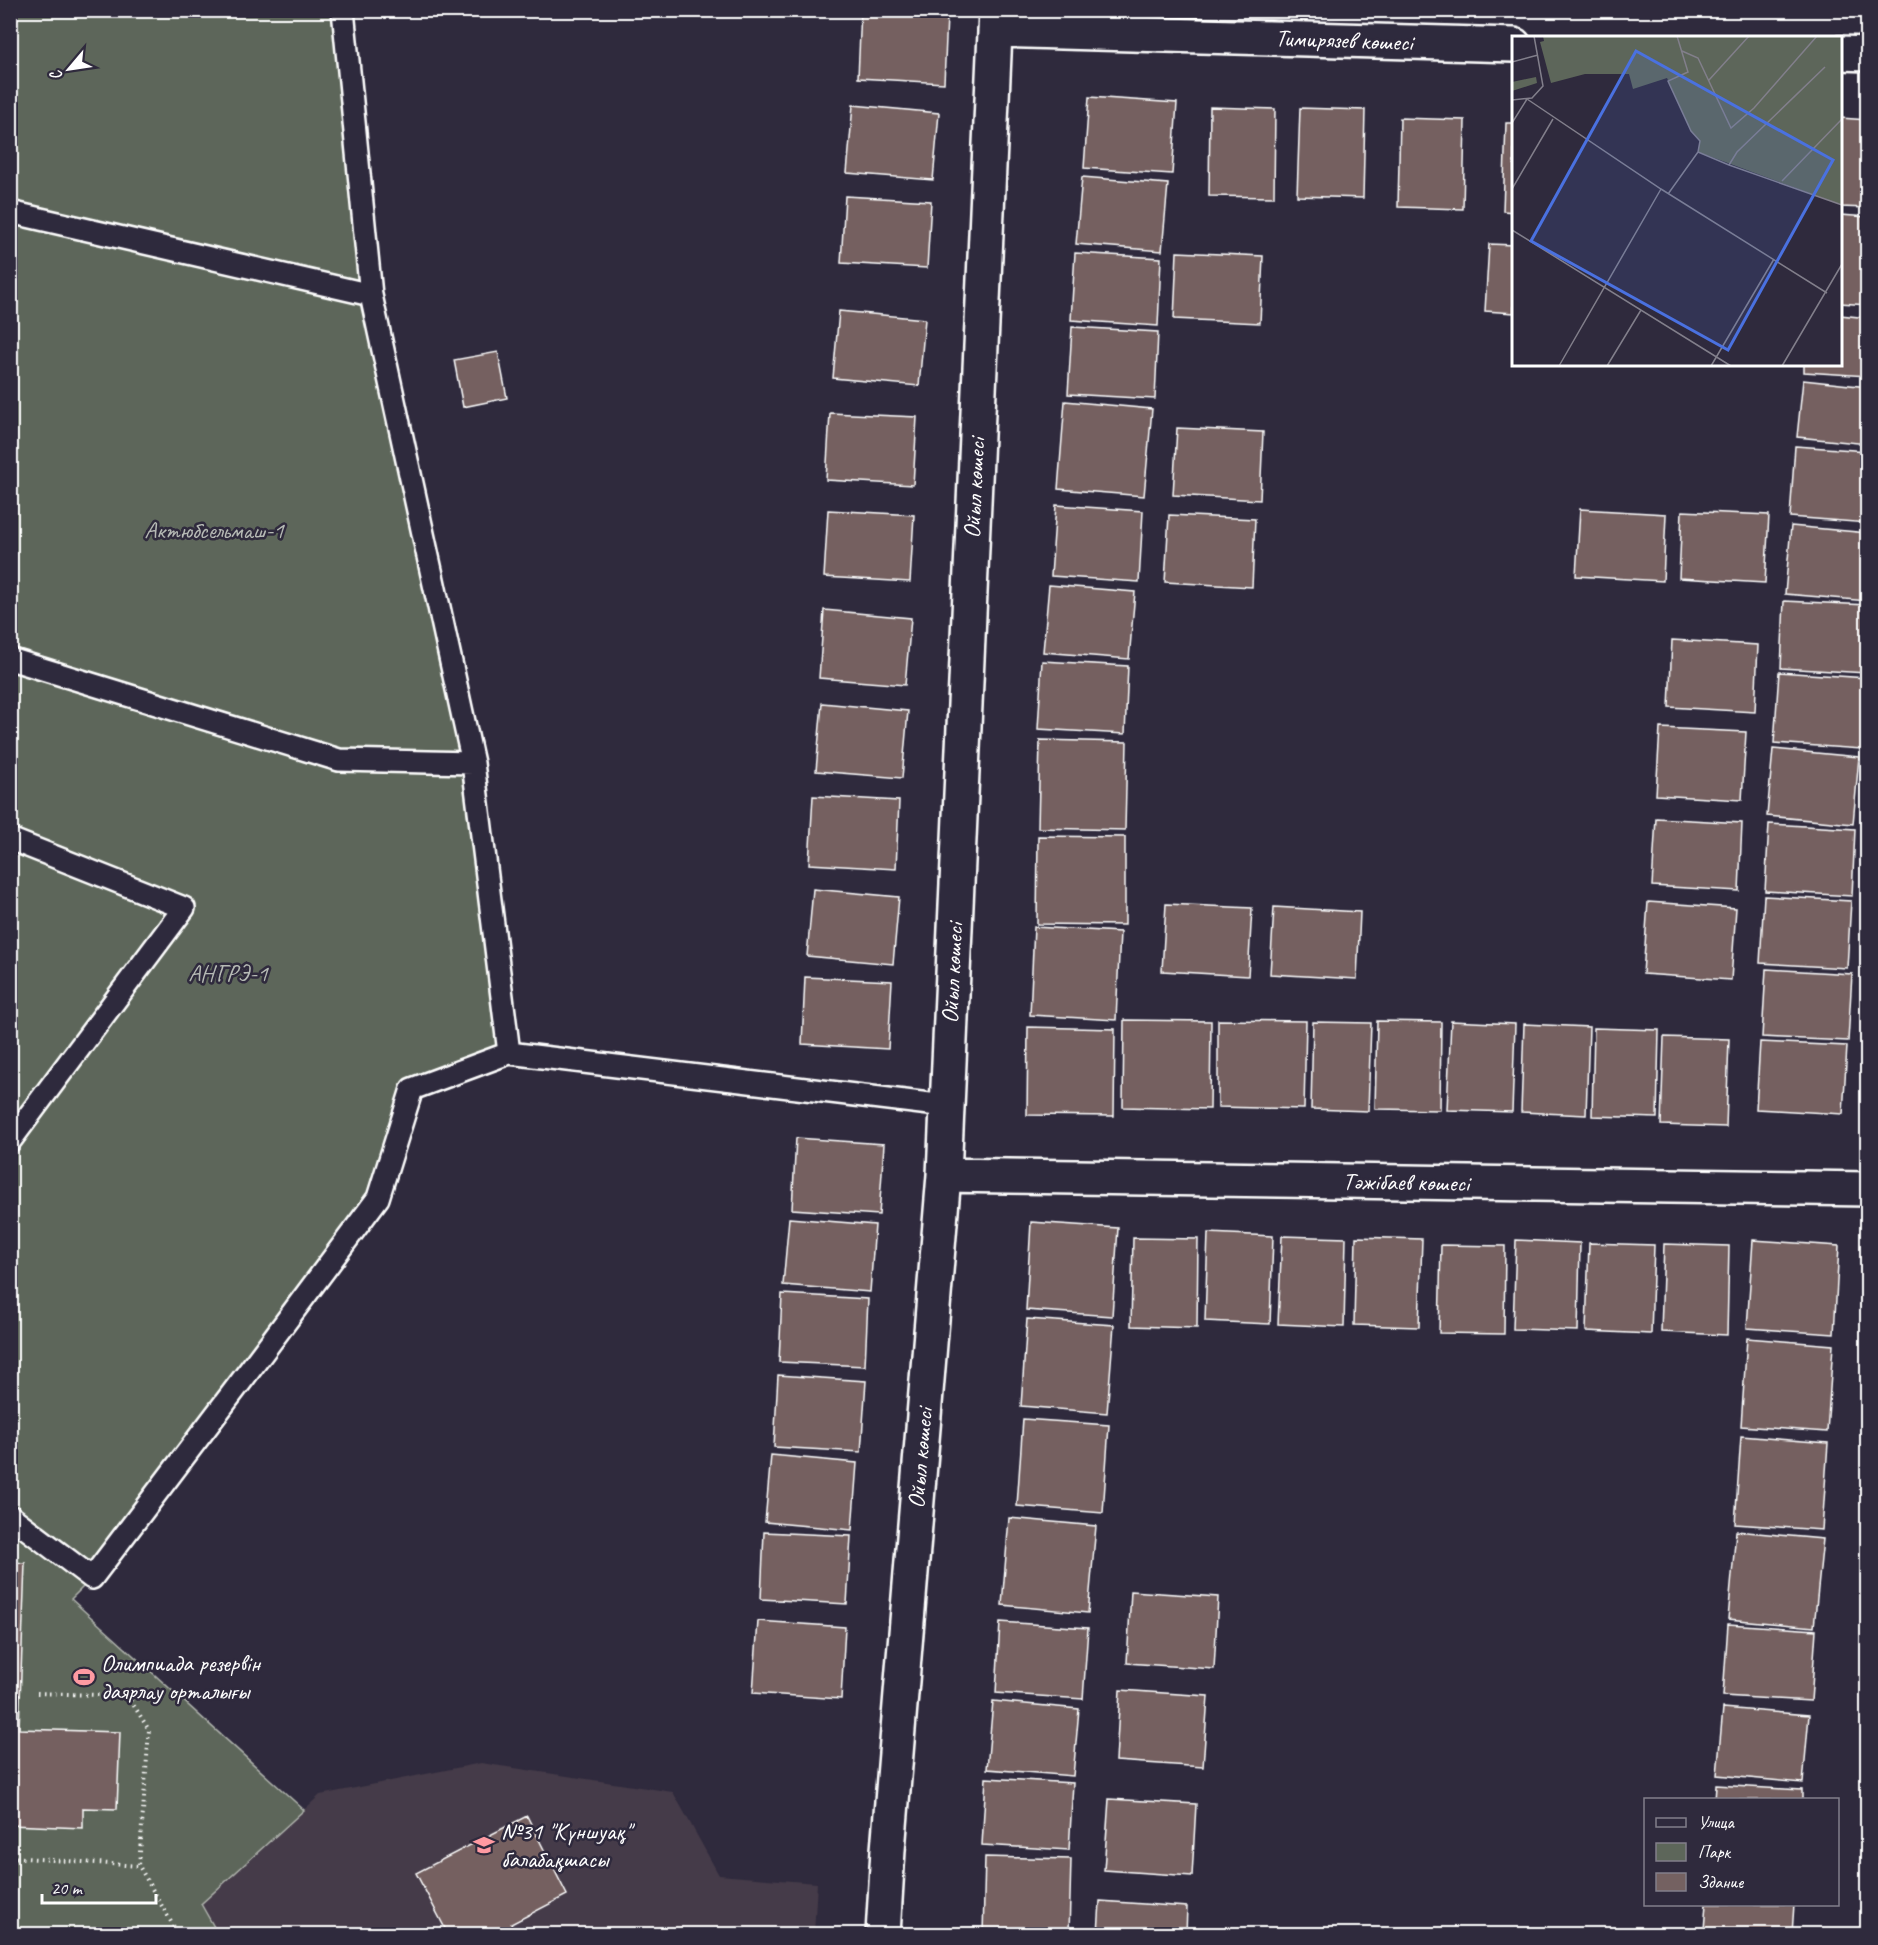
<svg xmlns="http://www.w3.org/2000/svg" width="1878" height="1945" viewBox="0 0 1878 1945" font-family="Caveat,sans-serif">
  <style>
    .built { fill: #443a48 }
    .green { fill: #5d665a; stroke: #aeb2ac; stroke-width: 1.5 }
    .building { fill: #746161; stroke: #fff; stroke-width: 1.5 }
    .lines { fill: none; stroke-linecap: round; stroke-linejoin: round }
    .service-casing { stroke: #fff; stroke-width: 26 }
    .minor-casing { stroke: #fff; stroke-width: 38 }
    .path { stroke: #fff; stroke-width: 4; stroke-dasharray: 1.5 4.5; stroke-linecap: butt }
    .service { stroke: #2f2a3d; stroke-width: 21 }
    .minor { stroke: #2f2a3d; stroke-width: 33 }
    .labels { text-anchor: middle; dominant-baseline: central; stroke-width: 5; stroke-linejoin: round; paint-order: stroke }
    .street-label { font-size: 24px; fill: #fff; stroke: #2f2a3d }
    .park-label { font-size: 24px; fill: #b6bab5; stroke: #2f2a3d }
    .poi-label { font-size: 24px; fill: #fff; stroke: #2f2a3d; text-anchor: start }
    .inset-road { fill: none; stroke: #827f8b; stroke-width: 1.5 }
    .view { fill: #4a71e0; fill-opacity: 0.15; stroke: #4a71e0; stroke-width: 3 }
    .inset-edge { fill: none; stroke: #fff; stroke-width: 3 }
  </style>
  <rect width="100%" height="100%" fill="#2f2a3d"/>
  <filter id="ink" filterUnits="userSpaceOnUse"><feTurbulence type="fractalNoise" baseFrequency=".0167" numOctaves="2"/><feDisplacementMap in="SourceGraphic" scale="12" xChannelSelector="R" yChannelSelector="G"/><feConvolveMatrix kernelMatrix="1 2 1 2 8 2 1 2 1" color-interpolation-filters="sRGB"/></filter>
  <g filter="url(#ink)">
    <path class="built" d="M481,1763L673,1792L719,1875L817,1883L814,1934H218L201,1904L320,1795Z"/>
    <path class="green" d="M11,11H345L377,323L473,763L509,1053L412,1089L378,1198L92,1578L71,1599L304,1810L201,1904L218,1934H11Z"/>
    <path class="building" d="M861,10L947,16L944,83L858,78Z
      M1089,97L1177,103L1172,174L1084,168Z
      M853,105L939,113L933,180L847,173Z
      M1210,107L1275,109L1274,197L1209,196Z
      M1300,108L1365,110L1363,198L1297,196Z
      M1400,118L1465,120L1463,209L1398,207Z
      M1840,118L1868,120V208L1840,207Z
      M1506,123H1514V212L1503,211Z
      M1082,177L1168,184L1162,251L1076,244Z
      M845,196L931,201L927,268L841,263Z
      M1840,215L1868,217V305L1840,303Z
      M1489,244L1514,245V313L1485,311Z
      M1177,252L1263,256L1260,323L1174,319Z
      M1075,253L1161,258L1158,326L1071,320Z
      M839,311L925,319L919,386L833,378Z
      M1840,315L1868,318V376L1804,372V364H1840Z
      M1072,327L1158,332L1155,399L1068,394Z
      M498,352L507,398L463,407L454,360Z
      M1803,380L1868,387V444L1797,437Z
      M1065,401L1152,409L1144,496L1058,489Z
      M830,413L917,417L913,485L826,480Z
      M1177,428L1263,432L1260,500L1173,495Z
      M1795,446L1868,451V523L1790,517Z
      M1056,505L1143,511L1139,582L1051,576Z
      M1580,509L1666,514L1663,581L1576,576Z
      M828,510L914,515L910,582L824,577Z
      M1682,511L1769,515L1765,583L1679,578Z
      M1169,515L1255,519L1252,587L1165,582Z
      M1791,526L1868,533V601L1785,594Z
      M1049,585L1135,592L1129,659L1043,652Z
      M1784,601L1868,605L1867,673L1781,668Z
      M824,610L911,618L905,685L819,678Z
      M1672,640L1758,645L1755,712L1669,707Z
      M1042,661L1128,666L1125,734L1038,729Z
      M1779,672L1867,678L1862,749L1774,743Z
      M822,703L908,711L902,778L816,771Z
      M1660,728L1746,732L1742,800L1656,795Z
      M1040,740L1127,742L1125,830L1038,828Z
      M1773,749L1859,757L1853,824L1767,816Z
      M813,796L899,801L896,869L809,864Z
      M1656,818L1742,823L1739,891L1652,886Z
      M1769,824L1855,829L1852,896L1765,891Z
      M1038,836L1125,837V925L1037,924Z
      M813,889L899,897L893,964L807,956Z
      M1764,896L1851,901L1847,968L1760,963Z
      M1648,902L1736,908L1731,980L1643,974Z
      M1166,904L1252,908L1248,976L1162,971Z
      M1274,907L1360,912L1357,979L1270,974Z
      M1034,927L1120,932L1116,1020L1030,1015Z
      M1766,969L1852,974L1848,1041L1762,1037Z
      M805,977L892,981L888,1049L802,1044Z
      M1124,1020L1211,1021L1210,1109L1123,1107Z
      M1218,1020L1306,1021L1304,1109L1218,1107Z
      M1377,1021L1441,1022L1440,1110L1375,1109Z
      M1451,1021L1515,1024L1512,1112L1447,1110Z
      M1313,1022L1371,1023L1368,1111L1311,1109Z
      M1524,1024L1589,1027L1586,1115L1521,1112Z
      M1028,1027L1115,1029L1114,1116L1027,1115Z
      M1594,1028L1659,1030L1657,1118L1592,1116Z
      M1664,1037L1729,1039L1726,1127L1661,1125Z
      M1760,1042L1847,1046L1843,1114L1756,1109Z
      M796,1138L884,1144L879,1215L792,1209Z
      M789,1218L875,1225L870,1292L783,1285Z
      M1031,1222L1118,1228L1112,1316L1026,1310Z
      M1208,1233L1273,1236L1270,1324L1205,1321Z
      M1282,1236L1346,1238L1344,1327L1278,1324Z
      M1356,1237L1422,1239L1419,1327L1354,1325Z
      M1133,1238L1198,1239L1197,1328L1131,1326Z
      M1516,1240L1580,1243L1578,1331L1513,1329Z
      M1753,1240L1839,1246L1834,1334L1747,1328Z
      M1589,1243L1654,1245L1651,1334L1586,1331Z
      M1664,1244L1729,1246L1727,1335L1661,1332Z
      M1441,1245L1505,1246L1504,1334L1439,1333Z
      M782,1294L868,1299L865,1366L779,1362Z
      M1027,1319L1114,1325L1107,1413L1021,1406Z
      M1747,1338L1833,1345L1827,1432L1741,1426Z
      M778,1375L866,1381L861,1452L774,1447Z
      M1023,1419L1109,1425L1103,1513L1017,1506Z
      M1741,1436L1828,1443L1822,1530L1735,1524Z
      M771,1455L857,1463L852,1530L765,1522Z
      M1009,1518L1096,1526L1088,1613L1002,1605Z
      M1736,1531L1823,1539L1814,1627L1728,1619Z
      M764,1532L851,1536L847,1604L761,1599Z
      M10,1562L25,1563L19,1729L120,1732L117,1809L83,1808V1828L10,1825Z
      M1131,1591L1218,1597L1214,1669L1127,1663Z
      M758,1621L845,1627L841,1699L753,1693Z
      M1000,1622L1088,1628L1083,1699L996,1693Z
      M1728,1624L1816,1630L1811,1701L1723,1696Z
      M1120,1690L1208,1696L1203,1767L1116,1761Z
      M993,1701L1079,1709L1073,1776L987,1769Z
      M1723,1708L1809,1715L1803,1783L1717,1775Z
      M986,1778L1073,1783L1069,1850L982,1845Z
      M1716,1785L1802,1790V1800H1715Z
      M1109,1799L1196,1804L1192,1876L1104,1870Z
      M527,1816L567,1895L511,1924L516,1934H448L416,1873Z
      M985,1857L1071,1859L1069,1934H983Z
      M1100,1901L1187,1907L1186,1934H1098Z
      M1706,1904H1794L1792,1934L1704,1930Z"/>
    <g class="lines">
      <defs>
        <path id="service" d="M343,10L371,295L473,763
          M10,212L371,295
          M10,659L339,760L473,763L509,1053L412,1089L378,1198L252,1367L92,1578L10,1516
          M10,839L184,908L10,1141
          M509,1053L946,1106"/>
        <path id="minor" d="M995,30L1514,45
          M1840,53L1868,54
          M944,1175L1868,1189
          M883,1934L888,1850L944,1175L996,10"/>
      </defs>
      <use href="#service" class="service-casing"/>
      <use href="#minor" class="minor-casing"/>
      <path class="path" d="M37,1693L128,1696L149,1730L139,1866L178,1934
        M10,1857L139,1866"/>
      <use href="#service" class="service"/>
      <use href="#minor" class="minor"/>
    </g>
  </g>
  <defs>
    <symbol id="stadium-bare" viewBox="-9 -9 18 18"><path d="M0-5a6.5 5 0 1 0 0 10a6.5 5 0 1 0 0-10ZM-3.5-1.8h7v3.6h-7Z" fill="#ff9aa2" stroke="#2f2a3d" stroke-width="2.5" paint-order="stroke"/></symbol>
    <symbol id="school-bare" viewBox="-9 -9 18 18"><path d="M0-5L7-2L0 1L-7-2ZM-4 1L0 2.5L4 1V4Q0 6-4 4Z" fill="#ff9aa2" stroke="#2f2a3d" stroke-width="2.5" paint-order="stroke"/></symbol>
  </defs>
  <g fill-rule="evenodd">
    <use href="#stadium-bare" x="69" y="1662" width="30" height="30"/>
    <use href="#school-bare" x="469" y="1830" width="30" height="30"/>
  </g>
  <g class="labels">
    <g class="street-label">
      <text transform="translate(1344 40) rotate(2)">Тимирязев көшесі</text>
      <text transform="translate(974 488) rotate(-87)">Ойыл көшесі</text>
      <text transform="translate(952 973) rotate(-87)">Ойыл көшесі</text>
      <text transform="translate(1406 1182) rotate(1)">Тәжібаев көшесі</text>
      <text transform="translate(920 1458) rotate(-85)">Ойыл көшесі</text>
    </g>
    <g class="park-label">
      <text x="214" y="530">Актюбсельмаш-1</text>
      <text x="228" y="973">АНГРЭ-1</text>
    </g>
    <g class="poi-label">
      <text x="101" y="1663">Олимпиада резервін<tspan x="101" dy="28">даярлау орталығы</tspan></text>
      <text x="501" y="1831">№31 "Күншуақ"<tspan x="501" dy="28">балабақшасы</tspan></text>
    </g>
  </g>
  <g transform="translate(1512 36)">
    <rect width="330" height="330" fill="#2f2a3d"/>
    <path d="M31,0H330V169L186,116L188,105L179,95L155,42L121,53L117,38H73L39,47L28,6L32,5ZM24,41L25,47L0,55V46Z" fill="#5d665a"/>
    <path class="inset-road" d="M165,0L176,36L156,45L179,95L188,105L186,116L217,129L225,116L313,31M170,15L186,22L219,92L242,72L305,0M0,26L26,19M197,44L237,0M15,63L149,153L315,257M0,64L20,62L31,50L22,0M0,87L15,63M217,129L330,169M270,145L330,83M0,153L41,83M156,158L186,116M0,194L219,330M47,330L149,153M95,330L129,274M199,330L262,223M270,330L330,228"/>
    <path class="view" d="M124,15L321,124L216,314L19,205Z"/>
    <rect width="330" height="330" class="inset-edge"/>
  </g>
  <rect width="1878" height="1945" fill="none" stroke="#2f2a3d" stroke-width="36"/>
  <rect x="18" y="18" width="1842" height="1909" fill="none" stroke="#fff" stroke-width="2" filter="url(#ink)"/>
  <rect x="1644" y="1798" width="195" height="108" fill="#2f2a3d" stroke="#827f8b" stroke-width="1.5"/>
  <rect x="1656" y="1818" width="30" height="9" fill="#2f2a3d" stroke="#827f8b" stroke-width="1.5"/>
  <text x="1698" y="1828" font-size="18" fill="#ffffff">Улица</text>
  <rect x="1656" y="1843" width="30" height="18" fill="#5d665a" stroke="#827f8b" stroke-width="1.5"/>
  <text x="1698" y="1858" font-size="18" fill="#ffffff">Парк</text>
  <rect x="1656" y="1873" width="30" height="18" fill="#746161" stroke="#827f8b" stroke-width="1.5"/>
  <text x="1698" y="1888" font-size="18" fill="#ffffff">Здание</text>
  <g transform="translate(69 69) rotate(241)" stroke="#2f2a3d" stroke-width="4.5" paint-order="stroke">
  <path d="M0-4.5L10 22L0 15L-10 22Z" fill="#ffffff"/>
  <text y="-9" font-size="16" font-weight="bold" text-anchor="middle" fill="#ffffff">С</text>
  </g>
  <path d="M42 1894v9h114v-9" fill="none" stroke="#ffffff" stroke-width="3"/>
  <text x="51" y="1894" font-size="18" fill="#ffffff" stroke="#2f2a3d" stroke-width="4.5" paint-order="stroke">20 m</text>
</svg>
